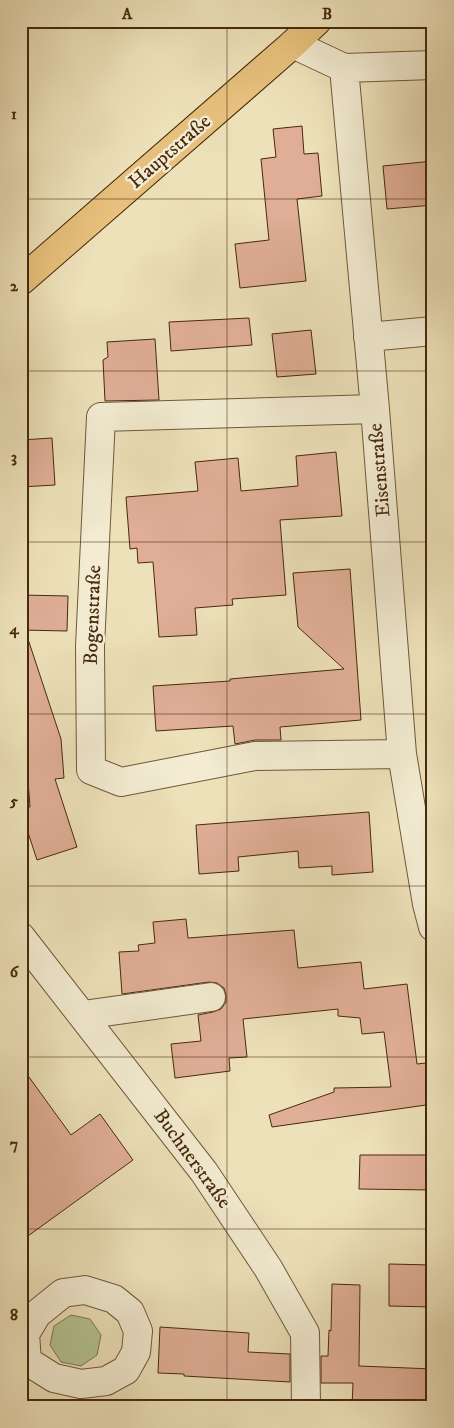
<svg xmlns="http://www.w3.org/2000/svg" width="454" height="1428" viewBox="0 0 454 1428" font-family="'IM FELL DW Pica',serif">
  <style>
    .green { fill: #b4c392; stroke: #7e7650 }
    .building { fill: #e0ae97; stroke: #47290e }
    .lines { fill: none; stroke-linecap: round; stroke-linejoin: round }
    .minor-casing { stroke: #705739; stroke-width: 30 }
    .major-casing { stroke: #47290e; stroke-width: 30 }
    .minor { stroke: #f3ecd2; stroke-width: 28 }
    .major { stroke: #e6c07c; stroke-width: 28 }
    .grid { fill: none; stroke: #47290e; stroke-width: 1; stroke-opacity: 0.55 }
    .labels { text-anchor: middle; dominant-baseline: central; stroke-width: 5; stroke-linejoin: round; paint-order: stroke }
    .street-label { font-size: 20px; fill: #47290e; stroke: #f3ecd2 }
    .neatline { fill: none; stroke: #47290e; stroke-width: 2 }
    .grid-label { font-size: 16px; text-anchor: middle; font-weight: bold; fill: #47290e }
  </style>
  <rect width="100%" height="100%" fill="#ede1b9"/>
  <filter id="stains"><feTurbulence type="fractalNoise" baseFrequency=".004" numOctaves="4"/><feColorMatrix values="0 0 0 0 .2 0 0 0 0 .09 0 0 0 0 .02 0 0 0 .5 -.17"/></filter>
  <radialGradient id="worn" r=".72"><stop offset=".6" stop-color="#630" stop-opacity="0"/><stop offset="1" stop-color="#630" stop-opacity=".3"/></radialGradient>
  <path class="green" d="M71,1315L90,1319L101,1335L97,1355L81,1366L61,1362L50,1345L54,1326Z"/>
  <path class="building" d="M302,126L304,154L318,153L322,196L297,199L306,281L240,288L235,244L269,240L261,159L276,157L273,129Z
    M433,161V205L387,209L383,166Z
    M249,318L252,345L171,351L169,322Z
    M311,330L316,374L277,377L272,334Z
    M155,339L159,400L105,401L103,360L108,357L107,342Z
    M52,438L55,485L21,487V440Z
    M336,452L342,516L280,520L286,595L232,599L233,605L195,608L197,635L159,637L153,562L138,563L137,548L130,549L126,497L198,491L195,462L238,458L241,491L298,486L296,456Z
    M350,569L361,720L280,727L281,740H255L235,744L233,726L156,731L153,686L230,681V679L344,669L298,627L293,573Z
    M21,595L68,596L67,631L21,630Z
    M26,633L61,739L64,778L55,779L77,847L37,860L21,811V809L30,807L24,729L21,722V634Z
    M369,812L373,872L332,875V866L299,868L298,851L238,857L239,871L199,874L196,825Z
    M186,919L188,938L294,930L298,968L361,962L364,989L407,984L417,1064L426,1063L429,1086H433V1104L272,1127L269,1115L334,1092V1088L391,1087L384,1032L362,1034L360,1018L338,1016V1009L243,1019L247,1057L229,1058L230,1071L175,1078L171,1044L201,1041L198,1015L213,1012L221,1009L226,1002V995L224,988L217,983L209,982L122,994L119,952L139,951L138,945L155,943L153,922Z
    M21,1066L71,1135L100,1114L133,1160L21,1241Z
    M360,1155H432V1190L359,1189Z
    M389,1264L433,1265V1307L389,1306Z
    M332,1284L360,1285L359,1366L433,1369V1407H352L353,1383H321V1356H328L329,1330L331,1331Z
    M160,1327L249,1333L248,1352L290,1354V1382L184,1376V1374L158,1373Z"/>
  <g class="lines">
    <defs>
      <path id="minor" d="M293,44L344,68L375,409L402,754L427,904L433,927
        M344,68L433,65
        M368,337L433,331
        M375,409L101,417L90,646L91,770L121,782L255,756L402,754
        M21,937L204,1172L268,1268L305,1333L306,1406
        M83,1015L211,997
        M21,1362L27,1361L54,1378L81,1384L106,1381L126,1370L136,1352L138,1331L130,1312L114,1299L85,1290L63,1293L37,1314L25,1334L27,1361"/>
      <path id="major" d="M21,281L293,44L317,21"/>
    </defs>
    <use href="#minor" class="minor-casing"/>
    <use href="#major" class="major-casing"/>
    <use href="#minor" class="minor"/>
    <use href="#major" class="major"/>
  </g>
  <path class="grid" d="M227,21V1407M21,199H433M21,371H433M21,542H433M21,714H433M21,886H433M21,1057H433M21,1229H433"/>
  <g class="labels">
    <g class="street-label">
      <text transform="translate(170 152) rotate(-41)">Hauptstraße</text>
      <text transform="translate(380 470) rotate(-95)">Eisenstraße</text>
      <text transform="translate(93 615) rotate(-88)">Bogenstraße</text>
      <text transform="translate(192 1159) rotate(54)">Buchnerstraße</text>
    </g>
  </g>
  <rect width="454" height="1428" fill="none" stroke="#ede1b9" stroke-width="55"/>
  <rect x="28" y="28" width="398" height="1372" class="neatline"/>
  <g class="grid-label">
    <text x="127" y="19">A</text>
    <text x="327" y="19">B</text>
    <text x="14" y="119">1</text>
    <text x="14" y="291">2</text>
    <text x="14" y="462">3</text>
    <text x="14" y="634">4</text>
    <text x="14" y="806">5</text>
    <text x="14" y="977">6</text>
    <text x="14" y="1149">7</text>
    <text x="14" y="1320">8</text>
  </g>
  <rect width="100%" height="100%" filter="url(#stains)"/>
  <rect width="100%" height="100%" fill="url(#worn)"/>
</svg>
